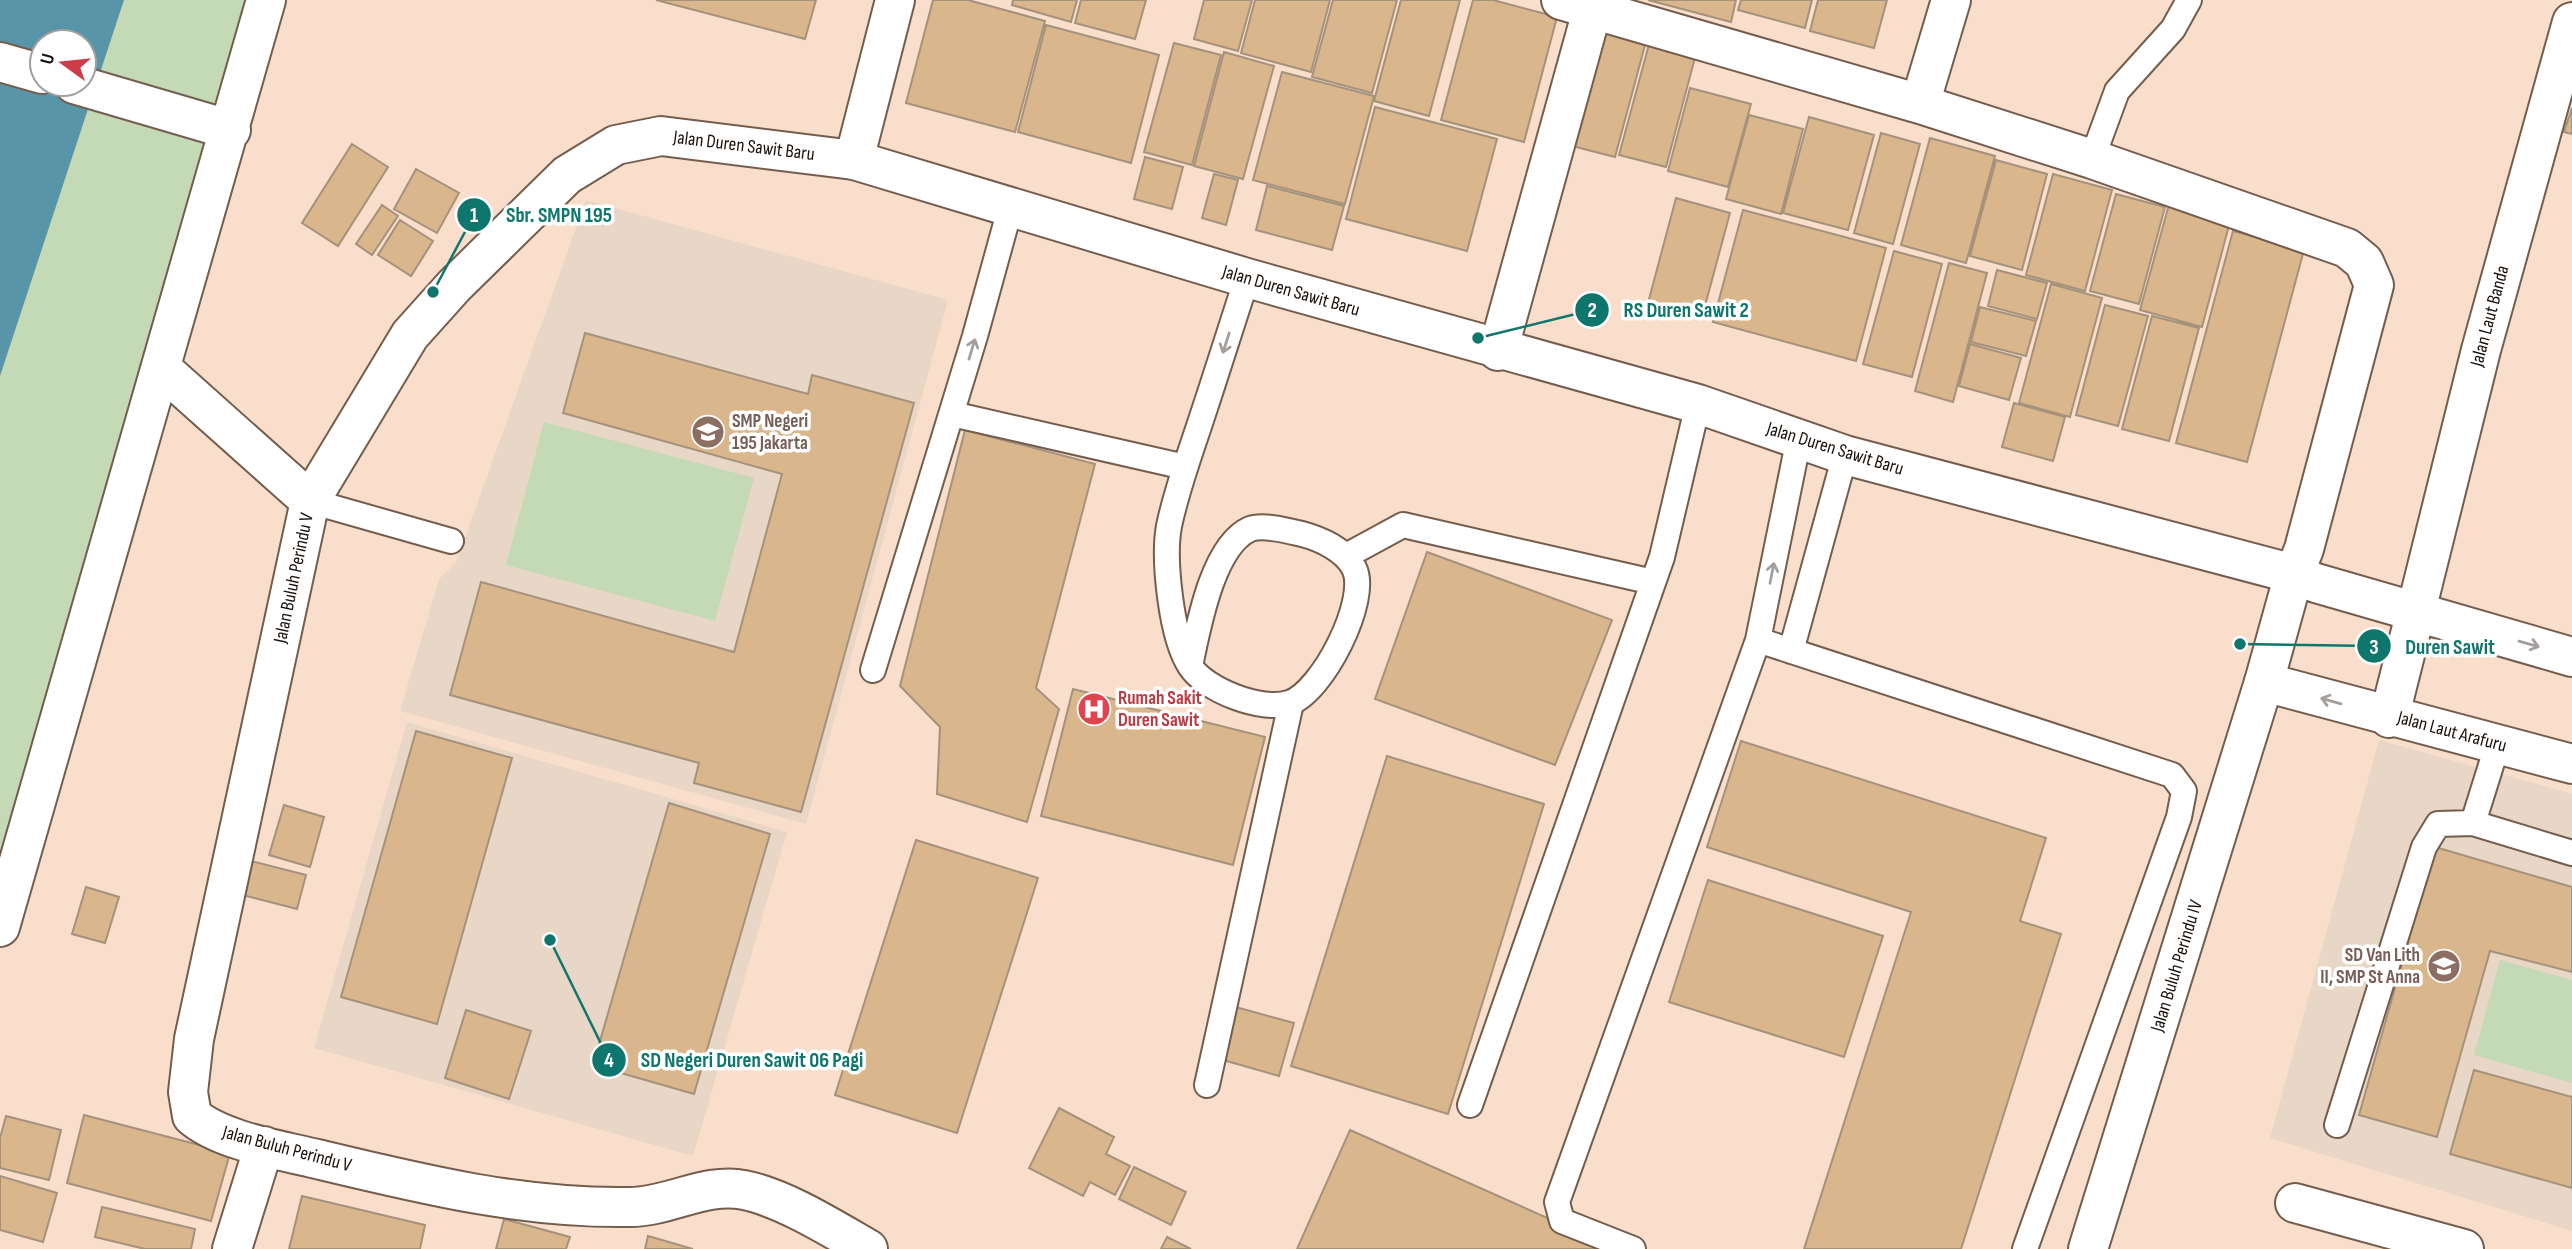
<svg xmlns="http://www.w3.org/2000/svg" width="2572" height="1249" viewBox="0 0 2572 1249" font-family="'Sofia Sans Condensed',sans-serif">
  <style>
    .education { fill: #e8d7c6 }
    .green { fill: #c4d9b5; fill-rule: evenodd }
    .water { fill: #5995a9; fill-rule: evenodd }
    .building { fill: #d9b68c; stroke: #a5927c; stroke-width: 2 }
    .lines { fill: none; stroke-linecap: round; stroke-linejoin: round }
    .service-casing { stroke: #745d4d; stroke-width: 28 }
    .minor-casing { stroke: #745d4d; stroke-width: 42 }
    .tertiary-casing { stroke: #745d4d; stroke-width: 42 }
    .service { stroke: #fff; stroke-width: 24 }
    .minor { stroke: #fff; stroke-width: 38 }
    .tertiary { stroke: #fff; stroke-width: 38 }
    .oneway { stroke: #a39f9d }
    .labels { text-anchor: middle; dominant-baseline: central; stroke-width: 7; stroke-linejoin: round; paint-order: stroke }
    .street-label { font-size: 19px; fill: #19100a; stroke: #fff }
    .education-label { font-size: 19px; font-weight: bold; fill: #785e54; stroke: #fff; text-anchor: start }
    .health-label { font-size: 19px; font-weight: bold; fill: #be3a42; stroke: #fff; text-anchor: start }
    .leader { fill: none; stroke: #0f766e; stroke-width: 2.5 }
    .callout-dot { fill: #0f766e; stroke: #fff; stroke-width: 2.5 }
    .mark-label { font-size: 21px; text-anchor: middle; font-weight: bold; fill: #fff }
    .callout-label { font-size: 21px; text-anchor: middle; font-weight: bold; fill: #0f766e; stroke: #fff; stroke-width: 7; stroke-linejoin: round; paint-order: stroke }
  </style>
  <rect width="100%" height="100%" fill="#f9decc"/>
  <path class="education" d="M586,200L948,300L806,824L400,711L439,579L456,563Z
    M407,722L787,832L693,1156L314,1048Z
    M2379,740L2572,794V1231L2270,1138Z"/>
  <path class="green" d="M0,0H264L0,915ZM42,42H84V84H42Z
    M544,422L754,478L715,621L506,565Z
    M2500,960L2572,980V1083L2474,1055Z"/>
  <path class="water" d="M0,0H124L0,376ZM42,42H84V84H42Z"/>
  <path class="building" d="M656,0H816L805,39Z
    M933,0H968L1045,21L1015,132L906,103Z
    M1013,0H1077L1071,22L1012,5Z
    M1081,0H1146L1135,39L1075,23Z
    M1204,0H1252L1238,51L1194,39Z
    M1255,0H1330L1311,72L1241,53Z
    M1333,0H1397L1372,93L1312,77Z
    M1401,0H1460L1429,116L1374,101Z
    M1473,0H1493L1557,17L1524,142L1441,120Z
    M1648,0H1736L1731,22Z
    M1741,0H1812L1805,28L1738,10Z
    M1818,0H1887L1874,48L1810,31Z
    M1605,22L1648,34L1615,157L1572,146Z
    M1046,25L1159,55L1131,163L1018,132Z
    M1651,37L1697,50L1666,167L1619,155Z
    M1174,43L1221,55L1192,165L1144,152Z
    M1224,52L1274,66L1243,179L1194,166Z
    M1282,72L1374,96L1345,204L1253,180Z
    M1690,88L1751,104L1728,187L1668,171Z
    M1375,107L1497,139L1467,251L1346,219Z
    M2572,108V134L2564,132Z
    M1749,115L1803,129L1781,214L1726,199Z
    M1809,117L1874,135L1848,230L1783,213Z
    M1881,133L1920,144L1893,244L1854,233Z
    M1930,138L1995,156L1966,263L1901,245Z
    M352,144L388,167L338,246L302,223Z
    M1145,157L1183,167L1172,209L1134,199Z
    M1996,160L2047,174L2022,270L1970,256Z
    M416,169L459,193L437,233L394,209Z
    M1214,174L1238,180L1226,225L1202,218Z
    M2053,174L2112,190L2085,291L2026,275Z
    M1267,186L1344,206L1332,250L1256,230Z
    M2116,194L2165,207L2139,304L2090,291Z
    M2171,197L2232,214L2202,327L2140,310Z
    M1676,198L1730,213L1702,317L1648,303Z
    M382,205L398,216L372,255L356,244Z
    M1743,210L1886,248L1856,361L1713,322Z
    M400,220L433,241L411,276L378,255Z
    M2233,231L2304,250L2247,462L2176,443Z
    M1894,251L1942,264L1912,377L1863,364Z
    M1949,263L1987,273L1953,402L1915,391Z
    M1997,270L2047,283L2037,319L1988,306Z
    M2051,284L2102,298L2070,417L2019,403Z
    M2105,305L2148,316L2118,426L2076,415Z
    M1980,307L2036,321L2026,356L1971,342Z
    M2152,316L2199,328L2169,441L2122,429Z
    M585,333L808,394L812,375L914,403L801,812L694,783L699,763L450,695L481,582L734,652L782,474L563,413Z
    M1970,344L2021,358L2009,400L1959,386Z
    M2014,403L2065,417L2053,461L2002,447Z
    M965,430L1095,464L1036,688L1059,709L1027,822L937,794L940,727L900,686Z
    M1427,552L1612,620L1555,765L1375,699Z
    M1073,689L1265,737L1233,865L1041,816Z
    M416,731L512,758L437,1024L341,997Z
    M1741,741L2046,838L2020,921L2061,934L1961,1249H1804L1911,912L1707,847Z
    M1387,756L1544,804L1448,1114L1291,1066Z
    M669,803L770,834L694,1094L593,1065Z
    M284,805L324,817L310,867L269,855Z
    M916,840L1038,878L957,1133L835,1095Z
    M2435,847L2572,887V972L2490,951L2437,1137L2359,1115Z
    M243,859L306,875L297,909L235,893Z
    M1708,880L1883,936L1844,1057L1669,1002Z
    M86,887L119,897L105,943L72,934Z
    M1232,1006L1294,1023L1279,1076L1216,1058Z
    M466,1010L531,1031L509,1099L445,1078Z
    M2474,1070L2572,1097V1188L2450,1154Z
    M1059,1108L1114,1137L1106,1154L1130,1166L1115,1195L1090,1182L1083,1196L1029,1168Z
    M84,1115L230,1153L211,1221L67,1183Z
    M6,1116L61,1130L49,1180L0,1168V1138Z
    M1350,1130L1617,1249H1297Z
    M1134,1167L1186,1192L1171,1225L1119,1199Z
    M0,1176L57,1193L43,1242L0,1230Z
    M302,1196L425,1225L420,1249H289Z
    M102,1207L195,1229L191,1249H145L95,1237Z
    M504,1219L570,1237L566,1249H496Z
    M648,1236L693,1249H645Z
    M1167,1237L1191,1249H1161Z"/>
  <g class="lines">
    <defs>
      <path id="service" d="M2092,159L2117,91L2173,29L2189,0
        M952,414L1185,467
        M310,501L451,541
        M1346,556L1403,525L1653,582
        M1758,640L2172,775L2184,791L2179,817L2025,1249
        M1791,651L1845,455
        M1190,666C1198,629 1212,546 1250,529C1263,524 1289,531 1302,534C1321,539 1345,550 1354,568C1370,599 1322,693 1289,703C1262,712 1205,690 1190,666C1171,637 1163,559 1169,526C1177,488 1191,451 1203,414C1218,369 1232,324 1247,278
        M873,670L975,336L1010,209
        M2473,823L2498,743
        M1207,1085L1291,703
        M1470,1105L1662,557L1698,404
        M2337,1125L2424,847L2438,824L2473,823L2572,853
        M1633,1249L1562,1221L1557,1202L1758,640L1799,438"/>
      <path id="minor" d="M1561,0L1920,104L2092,159L2347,248L2364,262L2374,285L2304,549L2294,574
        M1920,104L1951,0
        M854,160L895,0
        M1498,351L1595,0
        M310,501L194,1039L188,1092L192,1116C221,1141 280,1150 317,1159C421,1184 523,1209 630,1207C669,1207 706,1182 744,1190C784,1198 833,1229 868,1249
        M2416,611L2481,350L2572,22
        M2295,1203L2464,1249
        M232,1249L264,1146
        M2088,1249L2264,682"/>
      <path id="tertiary" d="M0,62L42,74
        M74,84L231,130
        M161,368L310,501L410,335L454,286L567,175L616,145L661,136L854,160L1247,278L1698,404L1845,455L2294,574L2316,583L2572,657
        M2294,574L2264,682L2572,764
        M2389,718L2416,611
        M0,927L266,0"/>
    </defs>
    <use href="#service" class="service-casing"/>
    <use href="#minor" class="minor-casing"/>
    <use href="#tertiary" class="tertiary-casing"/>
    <use href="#service" class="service"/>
    <use href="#minor" class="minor"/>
    <use href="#tertiary" class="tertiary"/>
  </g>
  <defs><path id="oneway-shaft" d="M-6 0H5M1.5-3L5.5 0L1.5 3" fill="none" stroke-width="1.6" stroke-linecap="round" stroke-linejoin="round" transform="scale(1.75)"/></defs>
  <g class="oneway">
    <use href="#oneway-shaft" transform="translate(1226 343) rotate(108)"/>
    <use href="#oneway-shaft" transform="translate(972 349) rotate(-73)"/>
    <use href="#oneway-shaft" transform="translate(1772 573) rotate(-79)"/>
    <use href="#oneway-shaft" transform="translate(2529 644) rotate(16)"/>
    <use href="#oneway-shaft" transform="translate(2331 701) rotate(-164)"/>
  </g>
  <defs>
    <symbol id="school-disc" viewBox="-11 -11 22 22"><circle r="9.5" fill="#8d6e63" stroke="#fff"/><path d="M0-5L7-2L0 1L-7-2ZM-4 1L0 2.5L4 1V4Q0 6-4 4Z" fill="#fff"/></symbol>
    <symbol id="hospital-disc" viewBox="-11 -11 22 22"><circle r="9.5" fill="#e0444e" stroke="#fff"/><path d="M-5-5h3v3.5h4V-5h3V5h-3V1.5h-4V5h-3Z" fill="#fff"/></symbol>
  </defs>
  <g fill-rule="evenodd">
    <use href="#school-disc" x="689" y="413" width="38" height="38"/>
    <use href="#hospital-disc" x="1075" y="690" width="38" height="38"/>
    <use href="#school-disc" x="2425" y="947" width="38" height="38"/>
  </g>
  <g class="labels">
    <g class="street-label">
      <text transform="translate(744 146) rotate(7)">Jalan Duren Sawit Baru</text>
      <text transform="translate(1291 291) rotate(16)">Jalan Duren Sawit Baru</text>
      <text transform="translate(2490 316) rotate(-75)">Jalan Laut Banda</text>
      <text transform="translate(1835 449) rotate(17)">Jalan Duren Sawit Baru</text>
      <text transform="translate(294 578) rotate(-78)">Jalan Buluh Perindu V</text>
      <text transform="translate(2452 732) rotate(15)">Jalan Laut Arafuru</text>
      <text transform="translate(2177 966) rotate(-73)">Jalan Buluh Perindu IV</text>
      <text transform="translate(287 1149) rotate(15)">Jalan Buluh Perindu V</text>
    </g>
    <g class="education-label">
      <text x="732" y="421">SMP Negeri<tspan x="732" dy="22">195 Jakarta</tspan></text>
      <text x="2420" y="955" text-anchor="end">SD Van Lith<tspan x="2420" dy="22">II, SMP St Anna</tspan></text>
    </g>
    <g class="health-label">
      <text x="1118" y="698">Rumah Sakit<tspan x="1118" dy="22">Duren Sawit</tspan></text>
    </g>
  </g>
  <path class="leader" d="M433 292L474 215M1478 338L1592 310M2240 644L2374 646M550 940L609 1060"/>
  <g class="callout-dot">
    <circle cx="433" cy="292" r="7"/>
    <circle cx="1478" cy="338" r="7"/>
    <circle cx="2240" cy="644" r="7"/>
    <circle cx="550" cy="940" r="7"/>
    <circle cx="474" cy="215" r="18"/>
    <circle cx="1592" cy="310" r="18"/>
    <circle cx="2374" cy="646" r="18"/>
    <circle cx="609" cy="1060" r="18"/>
  </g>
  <g class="mark-label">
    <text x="474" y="222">1</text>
    <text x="1592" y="317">2</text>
    <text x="2374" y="654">3</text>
    <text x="609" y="1067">4</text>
  </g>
  <g class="callout-label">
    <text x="559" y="222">Sbr. SMPN 195</text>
    <text x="1686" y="317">RS Duren Sawit 2</text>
    <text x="2450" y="654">Duren Sawit</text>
    <text x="752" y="1067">SD Negeri Duren Sawit 06 Pagi</text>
  </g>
  <g transform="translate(63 63) rotate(285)"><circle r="33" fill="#ffffff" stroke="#a39f9d" stroke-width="2"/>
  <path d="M0-5L12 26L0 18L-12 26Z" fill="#cc3c49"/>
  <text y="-10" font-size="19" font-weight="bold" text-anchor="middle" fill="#19100a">U</text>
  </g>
</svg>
